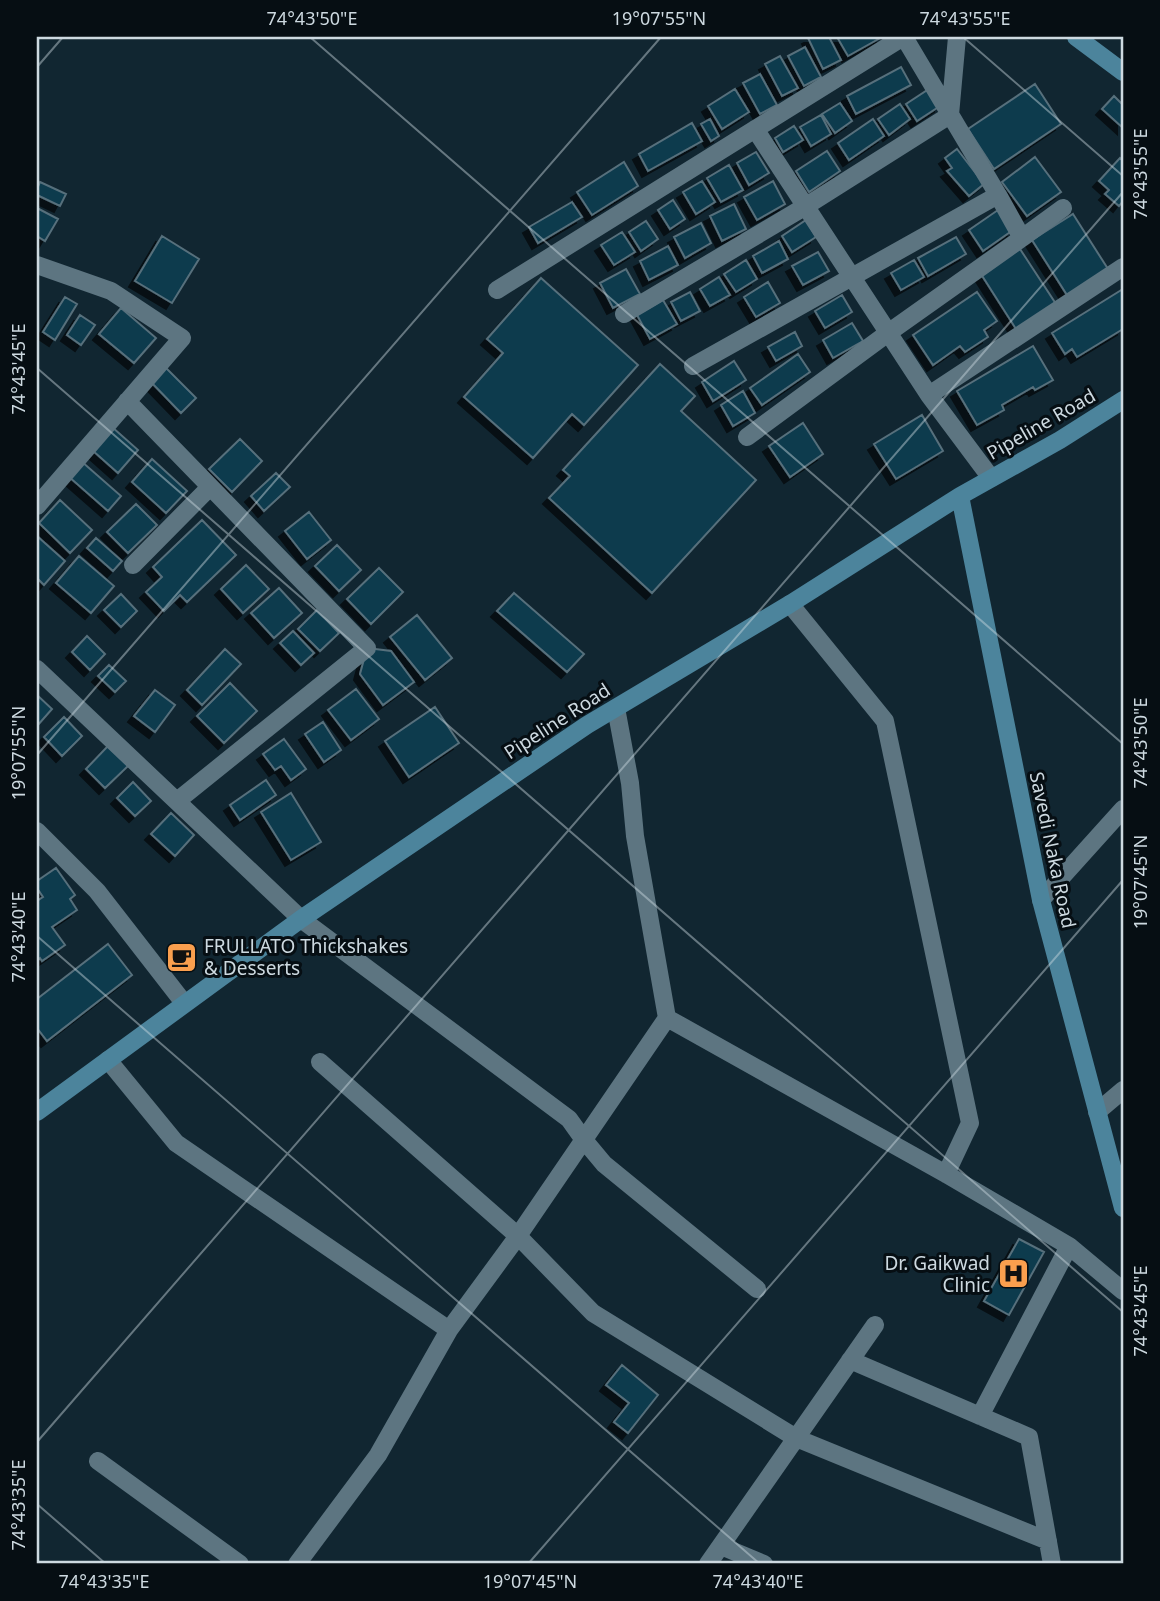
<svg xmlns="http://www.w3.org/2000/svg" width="1160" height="1601" viewBox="0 0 1160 1601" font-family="'Noto Sans',sans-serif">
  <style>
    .building { fill: #0b3a4e; stroke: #576f7b; stroke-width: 2; filter: url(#shadow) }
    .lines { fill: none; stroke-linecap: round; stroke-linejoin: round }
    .street { stroke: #5d7581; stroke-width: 18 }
    .secondary { stroke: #4c849c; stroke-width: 18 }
    .ticks { fill: none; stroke: #cdd9e0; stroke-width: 2; stroke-opacity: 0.45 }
    .labels { text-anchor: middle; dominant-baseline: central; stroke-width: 6; stroke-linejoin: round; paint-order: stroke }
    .street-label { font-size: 19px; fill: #cdd9e0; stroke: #060e13 }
    .poi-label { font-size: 19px; fill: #cdd9e0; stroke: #060e13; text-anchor: start }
    .neatline { fill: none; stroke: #cdd9e0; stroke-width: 2.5 }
    .ticks-label { font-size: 18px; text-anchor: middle; fill: #cdd9e0 }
  </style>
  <defs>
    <filter id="shadow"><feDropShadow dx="-6" dy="6" stdDeviation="0" flood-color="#0009"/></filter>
  </defs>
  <rect width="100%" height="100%" fill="#112631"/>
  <path class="building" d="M810,37H829L841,60L823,69L808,38Z
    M837,37H882L848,56Z
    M805,47L821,77L804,86L788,56Z
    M780,56L798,88L782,96L765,64Z
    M901,67L911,85L856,114L847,96Z
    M760,74L777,105L760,114L743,83Z
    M1035,84L1061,124L994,169L968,129Z
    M735,89L749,112L722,129L708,106Z
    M929,89L940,106L917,121L906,104Z
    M1114,96L1123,105V128L1102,109Z
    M840,103L852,121L835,133L822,114Z
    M900,104L910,119L889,135L878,119Z
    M821,115L831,134L811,146L800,127Z
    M710,119L719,136L711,141L701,124Z
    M873,119L884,136L849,160L838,143Z
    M692,123L702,141L648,171L639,154Z
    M794,126L803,140L783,152L775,138Z
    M957,149L984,184L969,196L947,171L952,168L945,158Z
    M827,151L840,171L809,192L796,171Z
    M756,152L769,173L749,185L737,163Z
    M1035,157L1061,192L1027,216L1002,182Z
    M1120,158L1123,161V201L1119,206L1105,194L1109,190L1099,181Z
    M624,162L638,186L592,215L577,192Z
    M729,165L743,190L721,202L707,178Z
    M702,181L715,202L696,214L683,192Z
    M773,181L785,204L757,220L744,197Z
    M40,182L66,194L60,206L37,195V189Z
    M673,200L685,219L670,229L658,210Z
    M572,202L582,217L538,243L529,227Z
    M734,204L746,229L722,241L710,216Z
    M37,208L58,219L45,241L37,236Z
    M998,210L1013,230L983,251L969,230Z
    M1073,214L1108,269L1067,295L1032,240Z
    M806,220L816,237L792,252L782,236Z
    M646,221L658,239L641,251L629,232Z
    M701,223L711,243L685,258L674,237Z
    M622,232L635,252L614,265L601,245Z
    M162,236L199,259L172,303L135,281Z
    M956,237L966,254L928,276L918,258Z
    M779,241L788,259L762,273L753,256Z
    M668,246L678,265L649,280L640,261Z
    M1020,249L1056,304L1016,329L981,274Z
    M818,252L829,271L803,285L792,266Z
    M746,260L757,279L736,292L724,274Z
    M914,260L924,277L901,290L891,273Z
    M626,269L640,294L613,308L600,283Z
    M719,277L730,295L710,306L700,289Z
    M541,278L638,365L584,425L572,414L533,458L464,397L503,353L487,339Z
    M768,282L780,303L756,317L744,297Z
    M1123,289V329L1077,357L1072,349L1065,354L1052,333Z
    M690,292L700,311L681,321L671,302Z
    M977,292L997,321L984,330L988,337L965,352L960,346L933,365L913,335Z
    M842,295L852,312L825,328L815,311Z
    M65,297L77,304L55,340L43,332Z
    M663,300L677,324L650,339L637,315Z
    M121,308L156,338L134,363L99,334Z
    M80,315L95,325L81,345L67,335Z
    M852,323L863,341L833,358L823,340Z
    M795,332L802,346L776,361L768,347Z
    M1033,346L1053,380L1035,390L1033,387L1002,405L1004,410L977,425L957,391Z
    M798,354L810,372L762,405L750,388Z
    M734,361L746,380L713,401L702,382Z
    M660,364L695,396L681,411L756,480L652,593L549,498L570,476L563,470Z
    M164,366L196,398L181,413L149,380Z
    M743,391L755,413L733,426L721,405Z
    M922,415L943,451L896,479L874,444Z
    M803,423L823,454L790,477L769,446Z
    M112,427L138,450L118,473L92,450Z
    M240,439L262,461L232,492L209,469Z
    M152,459L187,491L166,513L132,482Z
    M81,461L121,496L108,511L68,476Z
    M276,473L290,487L264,511L251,496Z
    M60,500L92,530L70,553L39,523Z
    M136,504L157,525L128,553L107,532Z
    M309,512L331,540L307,559L285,531Z
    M202,520L236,555L187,602L180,595L164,611L146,592L162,577L153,567Z
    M37,536L65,561L44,585L37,578Z
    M96,538L122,561L113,571L87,548Z
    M337,545L361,570L339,591L315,566Z
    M79,556L114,586L91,613L56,583Z
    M246,565L269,589L243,613L221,589Z
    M379,568L403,592L371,624L347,599Z
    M279,588L302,613L274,638L251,613Z
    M514,593L584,654L567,672L497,611Z
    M121,594L137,611L121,627L104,610Z
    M317,610L339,633L320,651L298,629Z
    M417,615L452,658L425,680L390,637Z
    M293,631L314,653L301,665L280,643Z
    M87,636L105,654L90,670L72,652Z
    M367,648L391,651L414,682L383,705L360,674Z
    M225,649L241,664L202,705L187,690Z
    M109,665L126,681L115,692L98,676Z
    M230,683L257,711L224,743L197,716Z
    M356,689L379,719L351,740L328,710Z
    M155,690L175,705L155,732L134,716Z
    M37,695L52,709L37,726Z
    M435,707L459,743L409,777L385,741Z
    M64,717L82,736L62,756L44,737Z
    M323,722L341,750L324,762L305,734Z
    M284,739L306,769L291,780L281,766L275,770L263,754Z
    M108,746L128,766L105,788L86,769Z
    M266,780L276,795L240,820L230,805Z
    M133,782L151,801L135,816L117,798Z
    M291,793L321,842L291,860L261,812Z
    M171,813L194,835L175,856L151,834Z
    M56,868L75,895L70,899L77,910L52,927L65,945L42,961L40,958L37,961V901L43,897L37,888V881Z
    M108,944L132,975L47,1041L37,1028V999Z
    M1019,1239L1044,1252L1009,1315L984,1301Z
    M622,1365L658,1395L628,1433L614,1422L629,1403L606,1385Z"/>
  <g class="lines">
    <path class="street" d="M755,129L929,395L991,478
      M1022,238L1063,208
      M37,265L111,291L182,338L37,506
      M497,290L903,37
      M624,314L806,206L950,115L957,37
      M693,366L998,195L904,37
      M929,395L1123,267
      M127,401L367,648L177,801
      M747,437L888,333L1022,238L998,195
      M133,565L210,487
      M790,604L885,721L970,1123L946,1174
      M37,669L301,919L569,1119L584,1140L604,1164L757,1289
      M37,831L97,891L184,1003
      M1041,900L1123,809
      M667,1018L946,1174L1069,1246L1123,1291
      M108,1060L176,1143L449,1330
      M320,1062L518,1236L593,1313L796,1438L1048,1541
      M1097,1112L1123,1090
      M850,1360L1029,1437L1052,1564
      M980,1416L1069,1246
      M98,1461L240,1564
      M721,1546L764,1564
      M297,1564L378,1455L449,1330L518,1236L667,1018L635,836L630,783L616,708
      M708,1564L875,1325"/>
    <path class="secondary" d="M1076,37L1123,72
      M960,496L1041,900L1123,1208
      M37,1112L301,919L587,725L790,604L960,496L1060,440L1123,400"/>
  </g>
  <path class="ticks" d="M310,37L1123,744M963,37L1123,176M37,67L63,37M37,368L1123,1312M37,755L661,37M37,936L760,1564M37,1442L1123,192M37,1504L106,1564M528,1564L1123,880"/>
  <defs>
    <symbol id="cafe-square" viewBox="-11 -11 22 22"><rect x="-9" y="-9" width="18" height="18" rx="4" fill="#fa9f4e" stroke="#060e13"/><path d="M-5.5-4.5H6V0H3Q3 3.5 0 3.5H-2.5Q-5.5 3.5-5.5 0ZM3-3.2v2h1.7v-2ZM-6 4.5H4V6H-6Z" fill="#111"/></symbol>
    <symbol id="hospital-square" viewBox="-11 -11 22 22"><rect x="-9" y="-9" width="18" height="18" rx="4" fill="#fa9f4e" stroke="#060e13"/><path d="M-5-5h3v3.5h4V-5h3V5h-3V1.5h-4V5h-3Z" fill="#111"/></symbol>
  </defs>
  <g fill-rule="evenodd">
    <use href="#cafe-square" x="164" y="940" width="35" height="35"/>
    <use href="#hospital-square" x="996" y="1256" width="35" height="35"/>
  </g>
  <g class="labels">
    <g class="street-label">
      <text transform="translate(1041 424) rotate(-30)">Pipeline Road</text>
      <text transform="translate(557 721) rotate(-33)">Pipeline Road</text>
      <text transform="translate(1053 850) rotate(78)">Savedi Naka Road</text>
    </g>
    <g class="poi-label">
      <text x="204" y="946">FRULLATO Thickshakes<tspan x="204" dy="22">&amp; Desserts</tspan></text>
      <text x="990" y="1263" text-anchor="end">Dr. Gaikwad<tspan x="990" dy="22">Clinic</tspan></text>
    </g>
  </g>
  <rect width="1160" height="1601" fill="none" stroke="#060e13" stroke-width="77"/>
  <rect x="38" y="38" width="1084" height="1524" class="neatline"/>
  <g class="ticks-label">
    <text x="312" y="25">74°43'50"E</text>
    <text x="659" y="25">19°07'55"N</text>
    <text x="965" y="25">74°43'55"E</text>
    <text transform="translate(1141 174) rotate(-90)" y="6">74°43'55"E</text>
    <text transform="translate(19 369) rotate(-90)" y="6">74°43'45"E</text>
    <text transform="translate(1141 743) rotate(-90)" y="6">74°43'50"E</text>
    <text transform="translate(19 753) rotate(-90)" y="6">19°07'55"N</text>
    <text transform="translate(1141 882) rotate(-90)" y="6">19°07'45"N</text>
    <text transform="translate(19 937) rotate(-90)" y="6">74°43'40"E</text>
    <text transform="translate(1141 1311) rotate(-90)" y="6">74°43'45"E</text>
    <text transform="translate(19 1505) rotate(-90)" y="6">74°43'35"E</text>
    <text x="104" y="1588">74°43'35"E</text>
    <text x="530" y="1588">19°07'45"N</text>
    <text x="758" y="1588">74°43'40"E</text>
  </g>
</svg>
